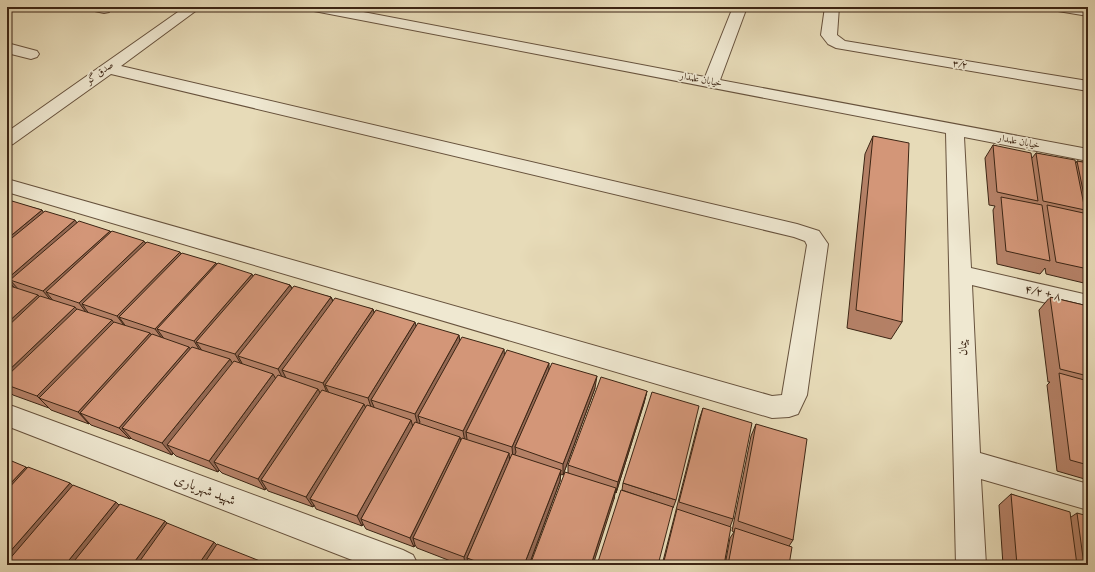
<svg xmlns="http://www.w3.org/2000/svg" width="1095" height="572" viewBox="0 0 1095 572" font-family="'IM FELL English',Amiri,serif">
  <style>
    .lines { fill: none; stroke-linecap: round; stroke-linejoin: round }
    .minor-casing { stroke: #67523d; stroke-width: 2 }
    .minor { fill: #efe8d1; fill-rule: evenodd }
    .wall { fill: #b58167; stroke: #3c2514 }
    .shaded-wall { fill: #946954; stroke: #3c2514 }
    .building { fill: #d39678; stroke: #3c2514 }
    .labels { text-anchor: middle; dominant-baseline: central; stroke-width: 3.5; stroke-linejoin: round; paint-order: stroke }
    .far-street-label { font-size: 10px; fill: #3c2514; stroke: #efe8d1 }
    .street-label { font-size: 12px; fill: #3c2514; stroke: #efe8d1 }
    .near-street-label { font-size: 14px; fill: #3c2514; stroke: #efe8d1 }
  </style>
  <rect width="100%" height="100%" fill="#e7dbb8"/>
  <filter id="stains"><feTurbulence type="fractalNoise" baseFrequency=".005" numOctaves="4"/><feColorMatrix values="0 0 0 0 .2 0 0 0 0 .09 0 0 0 0 .02 0 0 0 .5 -.17"/></filter>
  <radialGradient id="worn" r=".72"><stop offset=".6" stop-color="#630" stop-opacity="0"/><stop offset="1" stop-color="#630" stop-opacity=".3"/></radialGradient>
  <g class="lines">
    <defs>
      <path id="minor" d="M88,7H110L111,9L109,12L104,13L90,10Z
        M185,7H201L121,66L797,224L819,231L828,244L807,395L798,414L789,417L772,418L7,192V179L772,396L782,395L807,245L805,241L794,237L111,74L13,144L7,146V132Z
        M307,7H337L705,77L733,7H747L720,80L1088,149V161L964,137L971,268L1088,295V313L972,285L980,453L1088,484V510L981,479L986,565H956L946,133L314,11L309,10Z
        M825,7H839L837,35L845,41L1088,81V91L836,48L828,44L821,35Z
        M1050,7L1088,8V16L1052,10Z
        M7,43L37,51L39,54L37,57L31,59L7,53Z
        M7,404L403,550L413,555L418,565H365L7,426Z"/>
    </defs>
    <use href="#minor" class="minor-casing"/>
    <use href="#minor" class="minor"/>
  </g>
  <path class="wall" d="M873,136L902,322L891,339L847,328L865,154Z
    M993,145L1032,158L1036,153L1076,163L1077,161L1088,163V284L1046,274L1045,268L1040,274L997,264L993,210L995,206L989,205L985,158Z
    M7,200L11,202L42,210L43,213L111,232L181,254L216,263V265L253,276L290,285L292,288L331,297L333,301L373,309L374,312L460,342L505,354L549,369L595,388L563,475L561,474L560,481L529,565H469L468,562L467,565H461L417,548L415,545L414,547L366,529L363,524L362,526L316,509L314,505L313,507L268,491L266,488L265,490L222,473L219,470L218,472L176,456L173,453L172,455L132,439L131,438L130,439L91,425L89,423V424L51,410L49,408L13,395L11,393H10L7,392Z
    M1050,297L1088,306V480L1057,471L1047,385L1050,382H1048L1039,310Z
    M647,391L644,403L616,493L615,492L614,499L568,473V465Z
    M703,408L733,519L730,527L724,565H662L699,420Z
    M756,424L793,540L789,546V565H725L730,538L734,532L732,531L751,436Z
    M623,483L676,500L673,508L622,490Z
    M1011,494L1071,517L1077,513L1088,565H1003L999,505Z"/>
  <path class="shaded-wall" d="M42,210L51,224L7,261V239Z
    M75,220L84,233L10,280L20,291L18,292L7,279Z
    M110,231L118,244L46,292L55,303L54,304L43,291Z
    M144,241L152,254L82,304L90,315L89,316L79,303Z
    M180,252L187,264L119,317L127,328H126L117,316Z
    M216,263L222,276L157,329L165,340L164,341L155,329Z
    M252,274L258,286L196,342L203,352L202,354L194,341Z
    M290,285L296,297L238,356L243,365L242,366L235,354Z
    M38,295L49,308L7,347V323Z
    M331,297L336,309L282,370L286,378L284,381L278,369Z
    M75,307L85,320L7,385V372Z
    M373,309L377,322L325,385L329,393L328,395L323,383Z
    M112,320L121,333L39,398L49,408L37,396Z
    M415,322L418,334L371,400L374,407L372,410L368,398Z
    M150,333L159,346L80,413L89,423V424L78,412Z
    M459,335L461,348L418,416L420,422L418,426L415,414Z
    M189,347L197,359L122,428L131,438L130,439L119,428Z
    M504,349L505,362L466,432L467,439L465,442L463,431Z
    M230,359L237,371L167,445L173,453L172,455L162,443Z
    M549,363V375L515,447L516,452L513,459L512,447Z
    M273,374L280,386L214,462L219,470L218,472L209,461Z
    M597,376L595,388L563,475V464Z
    M318,389L324,400L261,480L266,488L265,490L258,479Z
    M647,391L644,403L616,493L618,482Z
    M364,404L369,416L310,499L314,505L313,507L306,497Z
    M411,420L414,431L361,519L363,524L362,526L357,516Z
    M460,437L462,448L413,538L415,545L414,547L410,538Z
    M509,453L510,465L467,558L468,562L467,565H465L464,557Z
    M26,467L39,478L7,513V487Z
    M561,470L560,481L529,565H524Z
    M70,483L82,494L7,565V555Z
    M616,488L614,499L593,565H591Z
    M116,502L127,513L86,565H65Z
    M165,521L175,531L151,565H132Z
    M214,542L223,551L214,565H198Z"/>
  <path class="building" d="M873,136L909,143L902,322L856,310Z
    M993,145L1031,153L1038,201L997,192Z
    M1036,153L1075,160L1085,210L1043,201Z
    M1077,161L1088,163V210H1087Z
    M1001,197L1042,205L1050,261L1006,251Z
    M7,200L10,201L7,204Z
    M12,201L42,210L7,239V206Z
    M1047,205L1088,214V269L1056,262Z
    M45,211L75,220L7,279V242Z
    M79,221L110,231L43,291L10,280Z
    M112,231L144,241L79,303L46,292Z
    M147,242L180,252L117,316L82,304Z
    M182,253L216,263L155,329L119,317Z
    M218,263L252,274L194,341L157,329Z
    M255,274L290,285L235,354L196,342Z
    M7,285L38,295L7,323Z
    M294,286L331,297L278,369L238,356Z
    M40,296L75,307L7,372V327Z
    M1050,297L1088,306V376L1060,369Z
    M335,298L373,309L323,383L282,370Z
    M77,309L112,320L37,396L7,385V376Z
    M376,310L415,322L368,398L325,385Z
    M114,322L150,333L78,412L39,398Z
    M418,323L459,335L415,414L371,400Z
    M152,334L189,347L119,428L80,413Z
    M462,337L504,349L463,431L418,416Z
    M192,347L230,359L162,443L122,428Z
    M507,350L549,363L512,447L466,432Z
    M234,361L273,374L209,461L167,445Z
    M552,363L597,376L563,464L515,447Z
    M1059,373L1088,381V465L1070,460Z
    M278,375L318,389L258,479L214,462Z
    M601,377L647,391L618,482L568,465Z
    M322,390L364,404L306,497L261,480Z
    M652,392L699,406L676,500L623,483Z
    M367,405L411,420L357,516L310,499Z
    M703,408L752,423L733,519L679,502Z
    M415,422L460,437L410,538L361,519Z
    M756,424L807,439L793,540L738,521Z
    M462,438L509,453L464,557L413,538Z
    M512,454L561,470L524,565H486L467,558Z
    M7,459L26,467L7,487Z
    M28,467L70,483L7,555V490Z
    M565,472L616,488L591,565H530Z
    M73,485L116,502L65,565H7V562Z
    M621,490L673,507L658,565H597Z
    M1011,494L1070,512L1077,565H1017Z
    M120,504L165,521L132,565H71Z
    M677,509L731,527L724,565H663Z
    M1077,513L1088,516V565H1084Z
    M167,523L214,542L198,565H137Z
    M735,528L792,547L789,565H728Z
    M217,544L265,563L264,565H203Z"/>
  <g class="labels">
    <g class="far-street-label">
      <text transform="translate(960 65) rotate(9)">۳/۲</text>
      <text transform="translate(100 73) rotate(-36)">صدق گو</text>
      <text transform="translate(701 80) rotate(11)">خیابان علمدار</text>
      <text transform="translate(1019 142) rotate(11)">خیابان علمدار</text>
    </g>
    <g class="street-label">
      <text transform="translate(1043 293) rotate(13)">۴/۲ + ۸</text>
      <text transform="translate(963 348) rotate(-92)">پیمان</text>
    </g>
    <g class="near-street-label">
      <text transform="translate(205 490) rotate(21)">شهید شهریاری</text>
    </g>
  </g>
  <rect width="1095" height="572" fill="none" stroke="#e7dbb8" stroke-width="24"/>
  <rect x="8" y="8" width="1079" height="556" fill="none" stroke="#3c2514" stroke-width="2"/>
  <rect x="12" y="12" width="1071" height="548" fill="none" stroke="#3c2514"/>
  <rect width="100%" height="100%" filter="url(#stains)"/>
  <rect width="100%" height="100%" fill="url(#worn)"/>
</svg>
